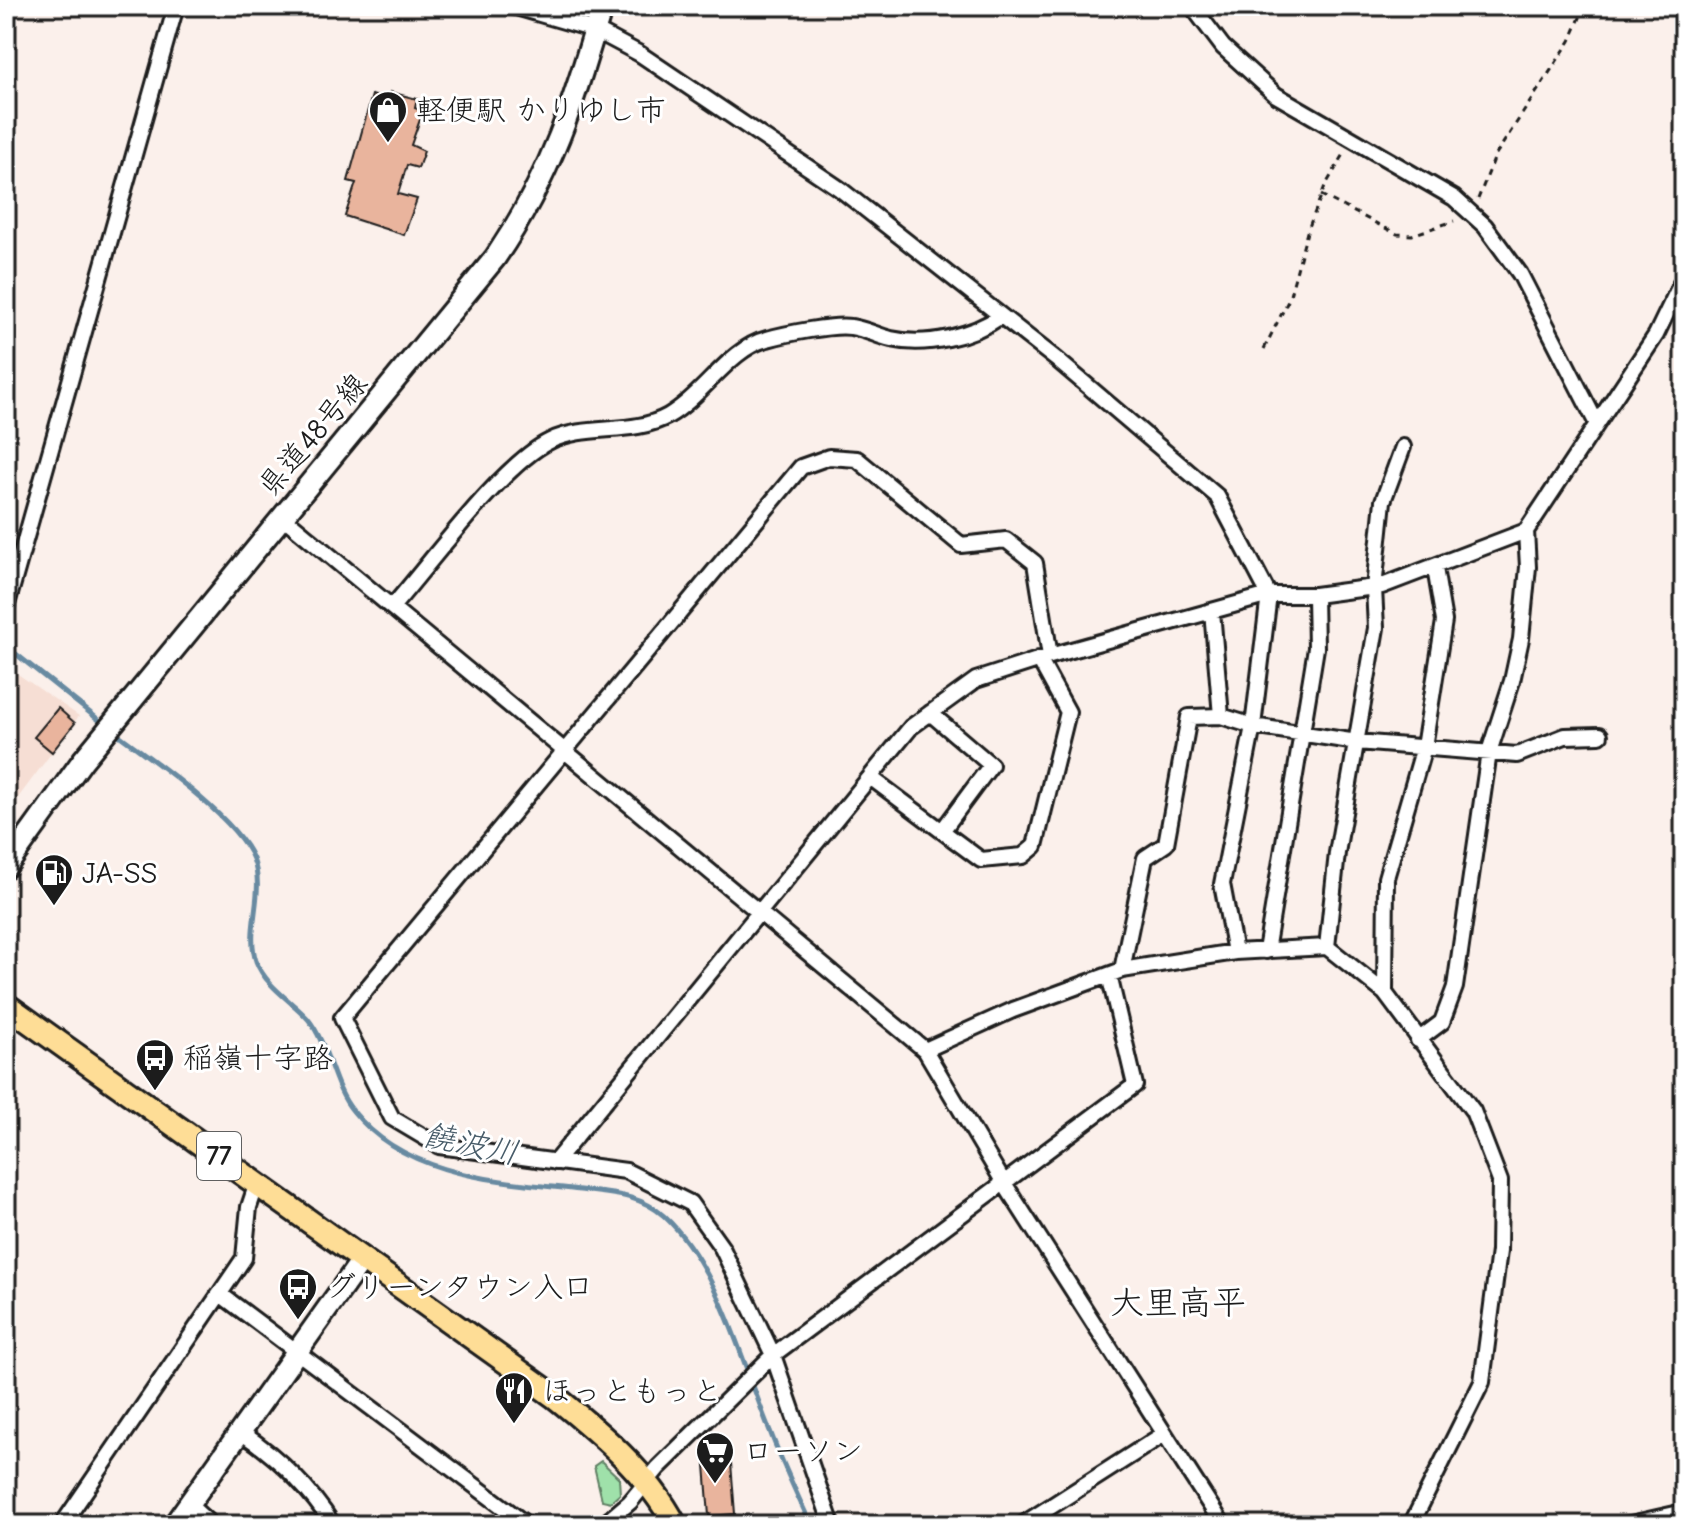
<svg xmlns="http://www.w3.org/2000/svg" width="1690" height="1531" viewBox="0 0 1690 1531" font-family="'Comic Neue','Klee One',sans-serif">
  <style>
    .built { fill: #f6ded4 }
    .green { fill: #9fe1aa; stroke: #5e7e63; stroke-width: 2 }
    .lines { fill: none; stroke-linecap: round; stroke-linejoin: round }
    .stream { stroke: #678aa1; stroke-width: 5 }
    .building { fill: #e9b49d; stroke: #1c1c1c; stroke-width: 2 }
    .street-casing { stroke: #1c1c1c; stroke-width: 20 }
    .secondary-casing { stroke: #1c1c1c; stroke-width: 26 }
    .primary-casing { stroke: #1c1c1c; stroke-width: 28 }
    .path { stroke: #1c1c1c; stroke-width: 3; stroke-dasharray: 6 6; stroke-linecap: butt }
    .street { stroke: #fff; stroke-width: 14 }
    .secondary { stroke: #fff; stroke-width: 20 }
    .primary { stroke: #fedd96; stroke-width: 22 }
    .labels { text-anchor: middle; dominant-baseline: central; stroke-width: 6; stroke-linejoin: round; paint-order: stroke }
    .shield { fill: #fff; stroke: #606060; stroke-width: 2 }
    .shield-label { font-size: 28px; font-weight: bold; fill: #1c1c1c }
    .poi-label { font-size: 30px; fill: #1c1c1c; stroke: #fff; text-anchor: start }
    .street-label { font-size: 30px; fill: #1c1c1c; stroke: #fff }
    .water-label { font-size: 32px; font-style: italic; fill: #485c69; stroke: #fff }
    .quarter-label { font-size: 34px; fill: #1c1c1c; stroke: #fff }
  </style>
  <rect width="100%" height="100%" fill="#fbf0eb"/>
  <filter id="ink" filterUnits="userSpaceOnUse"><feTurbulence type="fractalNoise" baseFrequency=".0125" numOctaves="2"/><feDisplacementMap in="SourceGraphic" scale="16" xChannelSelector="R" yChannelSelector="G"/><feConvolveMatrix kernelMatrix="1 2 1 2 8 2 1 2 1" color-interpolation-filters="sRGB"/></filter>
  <g filter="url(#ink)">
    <path class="built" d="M6,666L79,716L6,814Z"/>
    <path class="green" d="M601,1461L619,1478L620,1494L611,1502L602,1500L594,1466Z"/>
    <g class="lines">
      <path class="stream" d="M6,646L104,724
        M112,730C150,758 236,817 253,859C266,892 245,929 256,961C266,987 291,1000 308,1019C329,1045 332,1086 353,1111C406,1178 502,1181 580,1190C611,1194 640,1194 664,1216C719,1267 742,1363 770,1431C782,1463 797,1494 811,1525"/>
    </g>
    <path class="building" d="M390,92L417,99L415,108L423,111L411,145L424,151L418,168L407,165L398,194L417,199L404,235L345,216L356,183L348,181L372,95L388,100Z
      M58,708L75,723L52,752L34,737Z
      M731,1463L735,1514L709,1516L705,1465Z"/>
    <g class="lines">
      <defs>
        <path id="street" d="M512,6L595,30L640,54L840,189L1056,359L1217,496L1269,595L1253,726L1222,884L1235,952
          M1192,6L1223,47L1276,95L1454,198L1485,226L1520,274L1596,422
          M283,517L925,1050L1004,1183L1223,1525
          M392,607C430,564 502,464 550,441C587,423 632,436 668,416C704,395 730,348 767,339C785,334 834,324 851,327C865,329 878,336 891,339C926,347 973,336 1001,316
          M6,608L176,6
          M1212,611L1221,716
          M870,777L942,831L991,765L930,713
          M942,831L981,860L1023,856L1035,846L1068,712L1039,659
          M1327,947L1337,853L1376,628L1374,588L1383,501L1403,447
          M1266,951L1316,648L1315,595
          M1122,970L1145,858L1166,844L1189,717L1221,716L1253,726L1357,742L1517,755L1565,736L1600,735
          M1385,993L1386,878L1424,747L1444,621L1435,568
          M1418,1040L1442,1022L1455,987L1489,752L1512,681L1521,639L1528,567L1526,531
          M925,1050L1013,1010L1122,970L1235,952L1327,947L1385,993L1473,1111L1500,1181L1499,1251L1482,1382L1411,1525
          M555,1162L911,727L976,680L1050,656L1269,595H1315L1382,586L1526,531L1656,335L1684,277
          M220,1294L527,1525
          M242,1433C279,1458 309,1487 333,1525
          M188,1504L211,1525
          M62,1525L244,1258L249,1207L257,1183
          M603,1525L630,1502L658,1468L773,1355L1135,1085L1109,975
          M832,1525L773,1355L722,1248L690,1203L626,1171L439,1146L392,1118L342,1018L801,467L829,457L857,459L961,545L1006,540L1035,563L1050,656
          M1022,1525L1164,1434
          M1626,1525L1684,1512"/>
        <path id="secondary" d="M6,867L83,760L495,258C552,174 574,102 602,6
          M174,1525L362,1260"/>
        <path id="primary" d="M6,1005L554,1396C599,1432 648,1473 675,1525"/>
      </defs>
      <use href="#street" class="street-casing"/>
      <use href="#secondary" class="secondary-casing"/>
      <use href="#primary" class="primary-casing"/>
      <path class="path" d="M1321,195L1397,234L1412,235L1454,221
        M1478,199L1496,154L1570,41L1585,6
        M1264,349L1289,299L1307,232L1325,186L1346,151"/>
      <use href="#street" class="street"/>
      <use href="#secondary" class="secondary"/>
      <use href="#primary" class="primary"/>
    </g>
  </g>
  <defs>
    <symbol id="shop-pin" viewBox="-11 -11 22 30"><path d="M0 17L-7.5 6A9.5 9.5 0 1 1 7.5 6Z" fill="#1c1c1c" stroke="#fff"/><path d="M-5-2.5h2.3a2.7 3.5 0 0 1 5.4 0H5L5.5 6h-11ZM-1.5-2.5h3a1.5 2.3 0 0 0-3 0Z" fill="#fff"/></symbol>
    <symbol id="fuel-pin" viewBox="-11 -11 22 30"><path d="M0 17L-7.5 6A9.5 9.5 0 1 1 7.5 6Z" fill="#1c1c1c" stroke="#fff"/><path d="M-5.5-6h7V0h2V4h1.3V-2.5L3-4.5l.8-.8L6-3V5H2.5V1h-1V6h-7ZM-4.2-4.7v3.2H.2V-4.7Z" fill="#fff"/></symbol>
    <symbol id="bus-pin" viewBox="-11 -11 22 30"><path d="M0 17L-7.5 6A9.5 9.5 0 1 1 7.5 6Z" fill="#1c1c1c" stroke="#fff"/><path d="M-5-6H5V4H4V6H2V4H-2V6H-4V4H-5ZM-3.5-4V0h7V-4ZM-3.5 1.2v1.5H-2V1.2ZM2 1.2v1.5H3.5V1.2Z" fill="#fff"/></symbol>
    <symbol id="restaurant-pin" viewBox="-11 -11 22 30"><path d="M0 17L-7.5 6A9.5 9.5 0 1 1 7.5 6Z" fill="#1c1c1c" stroke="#fff"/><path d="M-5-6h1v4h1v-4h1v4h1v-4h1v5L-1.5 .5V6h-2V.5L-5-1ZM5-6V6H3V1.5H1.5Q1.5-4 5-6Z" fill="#fff"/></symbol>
    <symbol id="supermarket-pin" viewBox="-11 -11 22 30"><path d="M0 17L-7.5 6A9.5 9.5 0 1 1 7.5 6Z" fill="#1c1c1c" stroke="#fff"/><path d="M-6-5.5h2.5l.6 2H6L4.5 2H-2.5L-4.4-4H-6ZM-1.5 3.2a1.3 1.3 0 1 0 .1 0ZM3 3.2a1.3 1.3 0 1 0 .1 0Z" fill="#fff"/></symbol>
  </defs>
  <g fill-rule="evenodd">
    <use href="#shop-pin" x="366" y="88" width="44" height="60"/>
    <use href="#fuel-pin" x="32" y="851" width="44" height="60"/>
    <use href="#bus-pin" x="133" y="1036" width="44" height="60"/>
    <use href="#bus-pin" x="276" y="1265" width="44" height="60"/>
    <use href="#restaurant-pin" x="492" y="1369" width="44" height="60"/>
    <use href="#supermarket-pin" x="693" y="1429" width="44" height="60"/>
  </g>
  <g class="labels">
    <rect class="shield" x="197" y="1132" width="44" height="48" rx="6"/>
    <g class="shield-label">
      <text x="219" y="1156">77</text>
    </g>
    <g class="poi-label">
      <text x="416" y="110">軽便駅 かりゆし市</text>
      <text x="82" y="873">JA-SS</text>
      <text x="183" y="1058">稲嶺十字路</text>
      <text x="326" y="1287">グリーンタウン入口</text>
      <text x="542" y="1391">ほっともっと</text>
      <text x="743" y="1451">ローソン</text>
    </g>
    <g class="street-label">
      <text transform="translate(313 435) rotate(-50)">県道48号線</text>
    </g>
    <g class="water-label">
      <text transform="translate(471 1144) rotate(12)">饒波川</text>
    </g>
    <g class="quarter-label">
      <text x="1178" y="1303">大里高平</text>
    </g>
  </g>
  <rect width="1690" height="1531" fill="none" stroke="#fff" stroke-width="32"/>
  <rect x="16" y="16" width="1658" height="1499" fill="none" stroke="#1c1c1c" stroke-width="3" filter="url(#ink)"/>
</svg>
